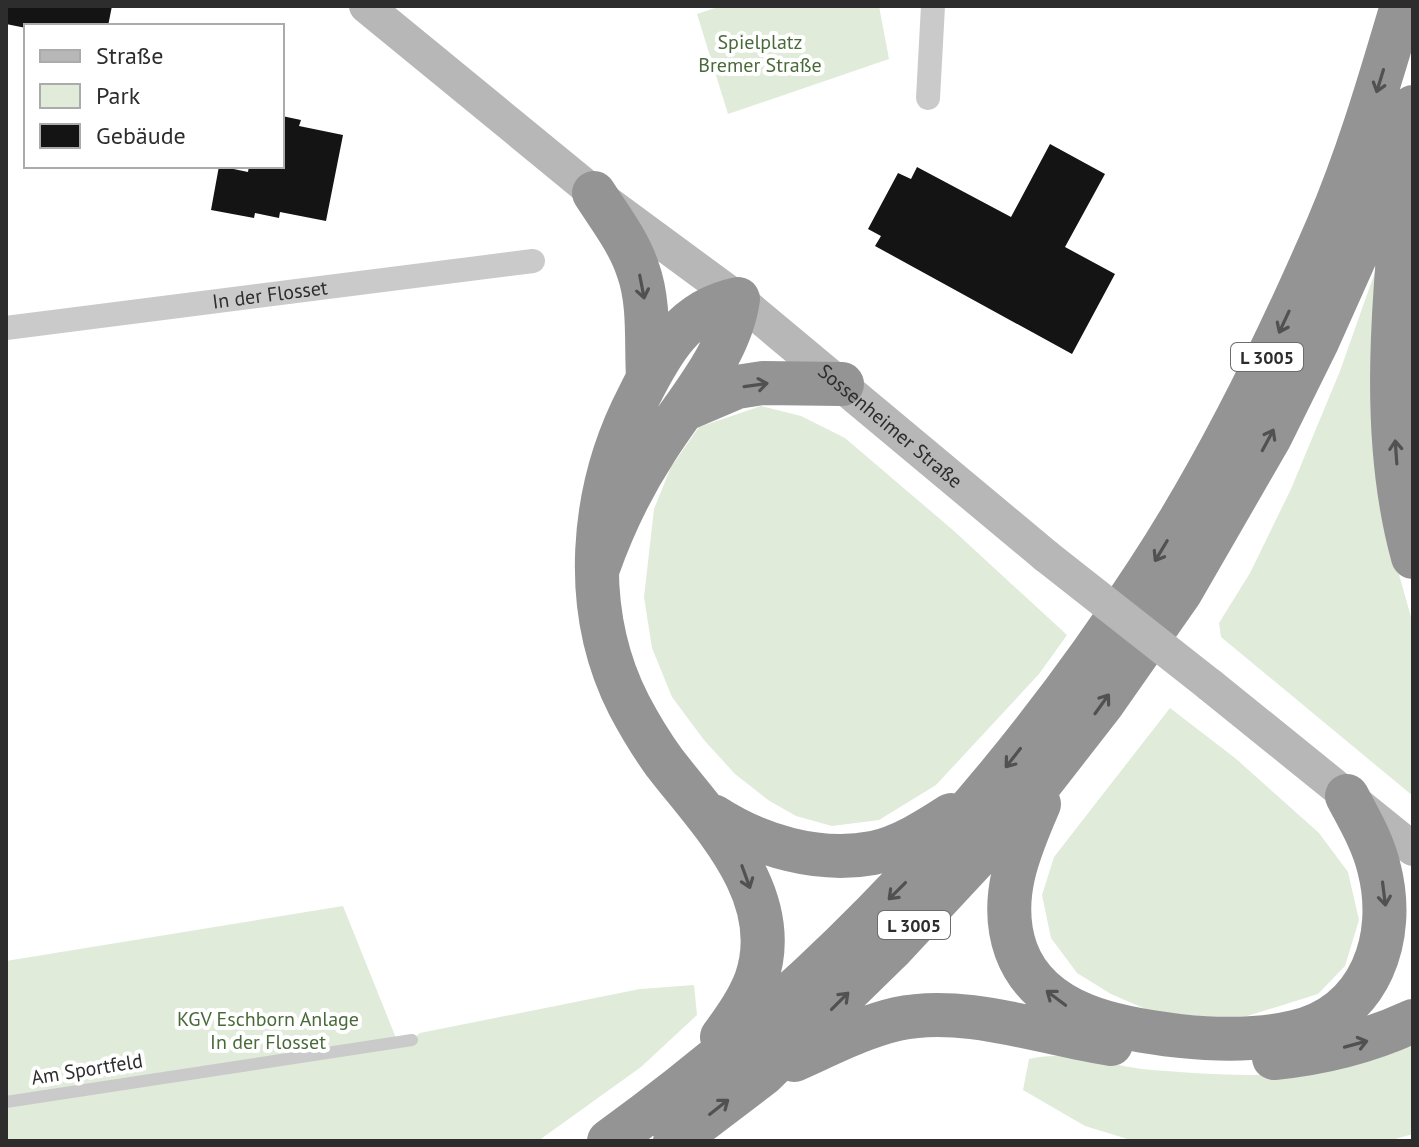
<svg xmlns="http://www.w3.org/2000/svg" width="1419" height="1147" viewBox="0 0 1419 1147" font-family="'PT Sans',sans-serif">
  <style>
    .green { fill: #e0ebda }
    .building { fill: #141414 }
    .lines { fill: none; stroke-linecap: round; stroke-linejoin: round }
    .lane { stroke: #cacaca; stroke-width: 12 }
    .street { stroke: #cacaca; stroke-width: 24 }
    .secondary { stroke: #b7b7b7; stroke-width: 34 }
    .highway { stroke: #949494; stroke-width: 44 }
    .secondary-bridge { stroke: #b7b7b7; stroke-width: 34 }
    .oneway { stroke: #515151 }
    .labels { text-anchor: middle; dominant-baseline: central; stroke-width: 8; stroke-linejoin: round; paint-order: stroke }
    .shield { fill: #fff; stroke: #6c6c6c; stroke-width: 2 }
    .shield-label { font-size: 18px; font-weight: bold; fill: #2d2d2d }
    .park-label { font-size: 20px; fill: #486a39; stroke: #fff }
    .street-label { font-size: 20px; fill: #2d2d2d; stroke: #fff }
  </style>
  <rect width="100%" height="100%" fill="#fff"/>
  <path class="green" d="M721,6H879L889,59L728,114L697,14Z
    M1381,255L1383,518L1413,624V796L1221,637L1219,623L1250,573L1291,489L1340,371Z
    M761,406L801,416L845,438L954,531L1067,635L1039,674L936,785L879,820L832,826L796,816L768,800L735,774L704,740L672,697L652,648L644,597L654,509L671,467L699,427Z
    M1170,708L1235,758L1319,833L1348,872L1359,920L1345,966L1318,994L1241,1018L1157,1014L1111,994L1077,973L1051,938L1042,895L1054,857Z
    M343,906L400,1048L420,1033L640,989L694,985L697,1015L641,1067L538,1141H6V961Z
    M1413,1042V1134L1388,1141H1134L1085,1126L1023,1090L1029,1059C1068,1049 1112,1067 1152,1070C1207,1074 1263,1079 1318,1070C1350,1065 1382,1051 1413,1042Z"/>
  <path class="building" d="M6,6H112L108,26L61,24L60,26L36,25L26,28L6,24Z
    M282,116L301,120L299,126L343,135L326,221L280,212L279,218L255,213L254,218L211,210L219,166L248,172L249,166H282Z
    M1050,144L1105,174L1065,247L1115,274L1072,354L875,246L881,236L868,229L898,173L911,179L917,167L1011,217Z"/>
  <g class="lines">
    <path class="lane" d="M6,1102L412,1040"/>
    <g class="street">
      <path d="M928,98L933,6"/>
      <path id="s1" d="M6,328L533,261"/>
    </g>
    <g class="secondary">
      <path id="s2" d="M366,6L594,193L738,299L1046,556"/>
      <path d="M1210,685L1413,849"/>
    </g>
    <path class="highway" d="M1406,165C1395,294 1378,431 1413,557
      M594,193C610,218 629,242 638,270C650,303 646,343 648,377
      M683,410L737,387L763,383L842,384
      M598,568C613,526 631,488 655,451C684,404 730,356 738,299C684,310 662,350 639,396C590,490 580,609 629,705C639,724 651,744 664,762C710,822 786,895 756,980C748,1001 735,1019 722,1037
      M1039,804C1019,850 998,899 1016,950C1040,1016 1120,1029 1180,1036C1218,1040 1257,1041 1295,1032C1371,1014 1397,937 1379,868C1373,842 1359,819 1347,796
      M713,816C759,846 818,863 873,853C901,847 928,830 951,815
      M1274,1058C1324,1053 1368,1042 1413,1021
      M794,1060C828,1045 862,1027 897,1019C964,1004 1044,1034 1111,1044
      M609,1141C823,987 1004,793 1147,573C1218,465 1276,346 1327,228C1358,156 1380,80 1402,6
      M675,1141L763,1074L892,948L1015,816L1103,703L1180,593L1270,437L1317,342L1364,237L1413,107"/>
    <path class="secondary-bridge" d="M1046,556L1210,685"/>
  </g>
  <defs><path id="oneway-shaft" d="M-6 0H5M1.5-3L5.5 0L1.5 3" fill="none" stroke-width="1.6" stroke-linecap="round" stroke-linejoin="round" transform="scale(2)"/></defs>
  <g class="oneway">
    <use href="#oneway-shaft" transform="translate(1380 81) rotate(107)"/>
    <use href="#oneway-shaft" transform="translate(642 287) rotate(79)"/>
    <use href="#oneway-shaft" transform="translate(1284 322) rotate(115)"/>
    <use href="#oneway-shaft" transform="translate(756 385) rotate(-8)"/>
    <use href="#oneway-shaft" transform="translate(1268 440) rotate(-62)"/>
    <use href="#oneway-shaft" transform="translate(1396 452) rotate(-94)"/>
    <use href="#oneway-shaft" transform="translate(1161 551) rotate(121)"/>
    <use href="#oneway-shaft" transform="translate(1102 704) rotate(-54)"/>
    <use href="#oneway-shaft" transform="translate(1013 758) rotate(128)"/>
    <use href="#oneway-shaft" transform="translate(746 877) rotate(70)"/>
    <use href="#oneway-shaft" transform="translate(897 891) rotate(135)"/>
    <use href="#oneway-shaft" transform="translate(1384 894) rotate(83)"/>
    <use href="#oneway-shaft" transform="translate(1056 998) rotate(-143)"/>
    <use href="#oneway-shaft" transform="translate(840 1001) rotate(-45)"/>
    <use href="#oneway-shaft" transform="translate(1356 1044) rotate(-15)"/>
    <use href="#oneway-shaft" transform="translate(719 1107) rotate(-38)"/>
  </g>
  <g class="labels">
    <g class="shield">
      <rect x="1231" y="343" width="72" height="28" rx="6"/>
      <rect x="878" y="911" width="72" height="28" rx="6"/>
    </g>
    <g class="shield-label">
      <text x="1267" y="357">L 3005</text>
      <text x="914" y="925">L 3005</text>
    </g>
    <g class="park-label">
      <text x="760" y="42">Spielplatz<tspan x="760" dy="23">Bremer Straße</tspan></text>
      <text x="268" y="1019">KGV Eschborn Anlage<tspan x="268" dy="23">In der Flosset</tspan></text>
    </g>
    <g class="street-label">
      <text stroke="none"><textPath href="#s1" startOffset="266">In der Flosset</textPath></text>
      <text stroke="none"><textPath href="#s2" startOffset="672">Sossenheimer Straße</textPath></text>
      <text transform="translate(87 1069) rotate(-9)">Am Sportfeld</text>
    </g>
  </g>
  <rect width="1419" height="1147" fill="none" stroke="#2d2d2d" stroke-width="16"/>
  <rect x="24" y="24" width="260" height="144" fill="#ffffff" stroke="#ababab" stroke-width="2"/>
  <rect x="40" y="50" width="40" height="12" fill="#b7b7b7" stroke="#ababab" stroke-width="2"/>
  <text x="96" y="64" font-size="24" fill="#2d2d2d">Straße</text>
  <rect x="40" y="84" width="40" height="24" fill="#e0ebda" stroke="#ababab" stroke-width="2"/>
  <text x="96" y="104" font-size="24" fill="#2d2d2d">Park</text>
  <rect x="40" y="124" width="40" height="24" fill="#141414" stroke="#ababab" stroke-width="2"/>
  <text x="96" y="144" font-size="24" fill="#2d2d2d">Gebäude</text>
</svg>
